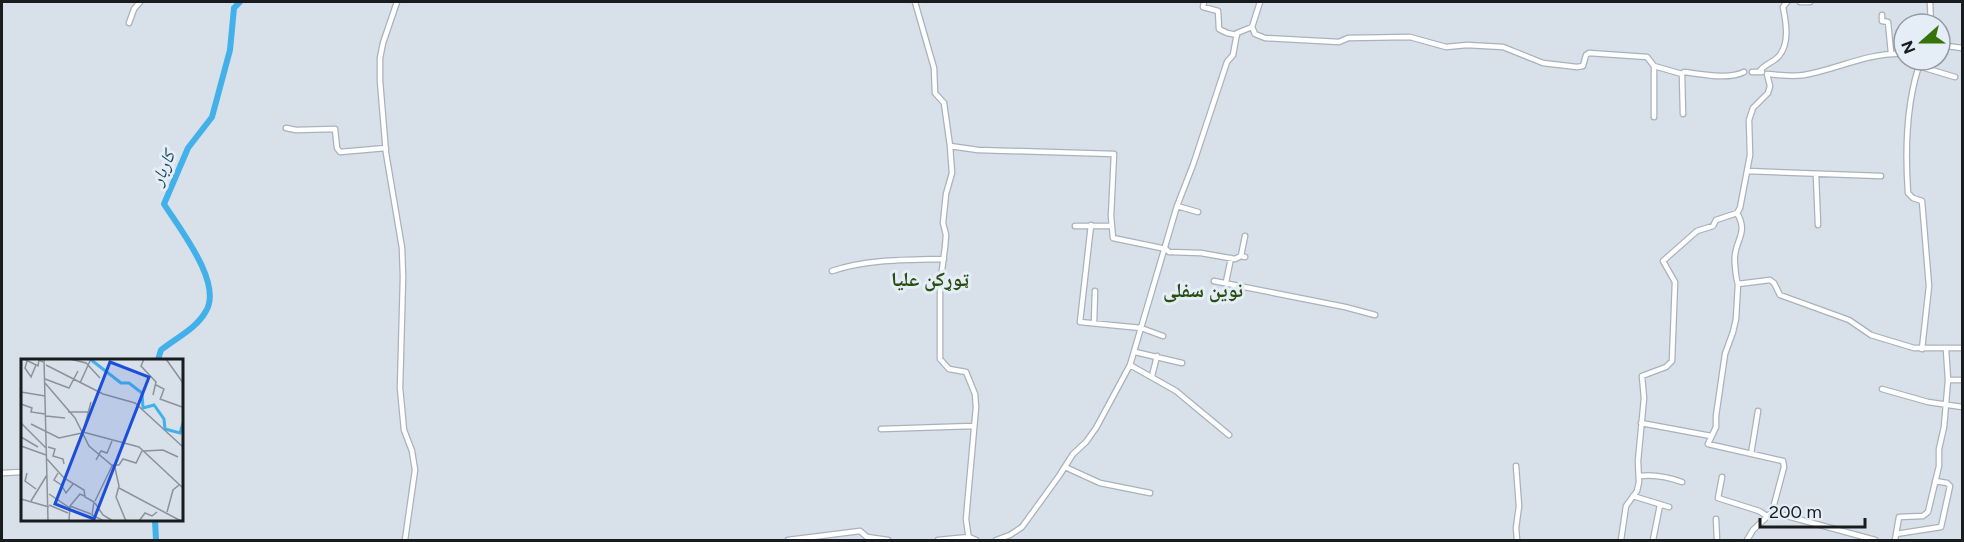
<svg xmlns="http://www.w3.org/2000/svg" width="1964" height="542" viewBox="0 0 1964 542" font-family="Figtree,'Noto Naskh Arabic',sans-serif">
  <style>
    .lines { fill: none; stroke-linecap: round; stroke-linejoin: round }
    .river { stroke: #42b0e9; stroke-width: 6 }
    .minor-casing { stroke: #a9b2bb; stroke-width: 7 }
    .minor { stroke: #fff; stroke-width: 4.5 }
    .labels { text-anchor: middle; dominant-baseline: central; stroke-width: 6; stroke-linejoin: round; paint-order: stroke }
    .water-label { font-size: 18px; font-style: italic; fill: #1d4961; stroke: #e5eef7 }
    .quarter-label { font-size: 20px; font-weight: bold; fill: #284f11; stroke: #e5eef7 }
    .inset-river { fill: none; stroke: #42b0e9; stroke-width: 3 }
    .inset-road { fill: none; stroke: #8c9299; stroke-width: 1.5 }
    .view { fill: #1d4ed8; fill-opacity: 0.15; stroke: #1d4ed8; stroke-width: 3 }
    .inset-edge { fill: none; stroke: #191c1f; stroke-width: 3 }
  </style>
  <rect width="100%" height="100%" fill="#d8e0ea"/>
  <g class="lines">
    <path class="river" d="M158,360L161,350C176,338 197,328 206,311C223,283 179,228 164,204L188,148L212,117L230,50L234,8L240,2
      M155,520L156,540"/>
    <defs>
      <path id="minor" d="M397,2L383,43L380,58V81L386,153L402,248L403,277L400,388L404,430L412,451L415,470L405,540
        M915,2L934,68L935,93L944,103L950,146L952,173L946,194L943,223L946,235L945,247L940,286V359L949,369L966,372L975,394L976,407L966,519L969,540
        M1204,2L1203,7L1218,11L1219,29L1227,33L1237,35
        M1800,2H1810
        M1930,2L1931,24
        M1882,15V21L1888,22L1891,53
        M129,23L134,9L140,2
        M1252,27L1255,34L1265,38L1339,42L1348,38L1410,37L1446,47L1467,45L1503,47L1543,63L1577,67L1583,66L1586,55L1589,53L1647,57L1654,66L1682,74L1684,72C1702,74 1728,80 1744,72
        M1940,45L1962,48
        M1921,60C1906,101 1905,150 1908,193L1913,198L1922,201L1929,286L1922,349
        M1918,66L1955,77
        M1752,72H1762
        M1759,72C1764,64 1773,63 1779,56C1790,43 1786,22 1783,7L1787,2
        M1682,74L1683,114
        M1654,117V66
        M286,128L296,130L335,129L337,148L340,152L386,148
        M950,146L978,150L1114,154L1111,216L1113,238L1166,249L1169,252L1201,253L1235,259L1241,256L1245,257
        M1747,171L1881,176
        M1816,175L1818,225
        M1177,206L1198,212
        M1737,213C1748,232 1737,238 1735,255C1734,259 1736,280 1738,284L1770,280L1774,283L1780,295L1849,320L1871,335L1914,348H1962
        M1091,225L1080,322L1141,328L1163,336
        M1075,226H1111
        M1241,256L1245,236
        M832,271C867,259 908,260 944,259
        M1214,281L1345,307L1375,315
        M1226,282L1231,258
        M1738,284L1736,319L1733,332L1725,354L1716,416V427L1708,444L1783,461L1784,467L1772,512L1753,530L1747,540
        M1094,323L1095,291
        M1135,352L1182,363
        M1130,365L1176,391L1229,435
        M1152,376L1157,356
        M1948,380H1962
        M1882,389L1928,402L1962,407
        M1641,423L1711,436
        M881,429L973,426
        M1751,454L1758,411
        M1516,466L1519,506L1516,528L1517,540
        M1065,467L1100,483L1150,493
        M2,473L22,472
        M1640,476C1655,474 1668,477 1682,482
        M1722,477L1718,498L1759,511L1767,516
        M1633,496L1669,507
        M1772,512L1875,540
        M1716,519L1717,540
        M1896,534L1941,527L1950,486L1947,483L1935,481
        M788,540L860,531L867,537L888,540
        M938,540L969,537L976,540
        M996,540L1010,535L1022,527L1059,476L1073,454L1086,442L1096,428L1130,365L1177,206L1193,165L1227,62L1233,55L1237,33L1252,27L1260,2
        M1621,540L1626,506L1637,491L1639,482L1638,461L1644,398L1642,376L1666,367L1672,361L1675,282L1663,261L1697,231L1713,226L1716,220L1737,213L1740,208L1750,155L1749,120L1753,108L1768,93L1770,86L1767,74C1780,75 1792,77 1804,75C1838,69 1869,52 1904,54
        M1653,540L1660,505
        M1895,540L1899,517L1923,516L1928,512L1939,466V449L1944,427L1948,380L1946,349"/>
    </defs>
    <use href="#minor" class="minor-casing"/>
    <use href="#minor" class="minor"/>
  </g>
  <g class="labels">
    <g class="water-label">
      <text transform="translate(163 168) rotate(-67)">کاربار</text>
    </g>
    <g class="quarter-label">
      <text x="930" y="279">ټوړکن علیا</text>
      <text x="1203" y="290">نوین سفلى</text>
    </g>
  </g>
  <g transform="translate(21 359)">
    <rect width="162" height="162" fill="#d8e0ea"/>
    <path class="inset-river" d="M69,0L100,24H108L121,34L122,49L133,46L143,60L144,70L159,74L162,64"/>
    <path class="inset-road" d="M3,0L17,7L18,1L22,3M23,0L27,162M49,0L65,4L79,19M123,0L120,7L135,23L132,36M145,0L162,24M6,2L4,9L10,18L15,6M25,6L82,35L114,44L162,88M24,20L48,29L57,12M24,24L54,59L68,87L94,109L98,127L95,138L105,162M59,24L69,2M135,26L143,30L139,41M0,33L24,37M139,40L161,48M0,45L11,49L10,53L24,55M47,53H67M25,57L44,59M0,64L25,89M10,65L38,79L61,74M62,73L118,88L162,129M62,73L70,43M0,78L17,88M0,87L25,96M27,88L34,90L32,97L42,100L43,105M123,92L142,91L157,98M26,100L43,119L63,131L64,138L73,143L71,156L83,162M75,101L80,92L86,94L91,82M91,106H98L102,100L115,104L121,92M6,114L4,122L15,130M37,114L33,121L42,127M41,127L45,134L52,125M98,129L160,162M28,135L49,149M0,140L28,148M10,142L26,116M74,142L91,107M74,144L82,156L92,162M28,146L47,154M49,147L70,155M146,153L152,131L158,126M48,162L49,147L59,135L63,137M118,162L124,154L131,157L136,153"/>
    <path class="view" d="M89,3L128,18L73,160L34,145Z"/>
    <rect width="162" height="162" class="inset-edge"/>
  </g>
  <rect width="1964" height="542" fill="none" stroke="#191c1f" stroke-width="6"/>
  <g transform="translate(1922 42) rotate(249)"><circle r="28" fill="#e5eef7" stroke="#939aa1" stroke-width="1.5"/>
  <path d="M0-4.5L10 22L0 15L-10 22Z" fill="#367308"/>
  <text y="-9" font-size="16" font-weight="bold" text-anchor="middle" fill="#191c1f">N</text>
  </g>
  <path d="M1760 518v9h105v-9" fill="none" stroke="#191c1f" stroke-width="3"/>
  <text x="1769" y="518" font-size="18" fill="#191c1f" stroke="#e5eef7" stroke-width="4.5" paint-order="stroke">200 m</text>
</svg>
